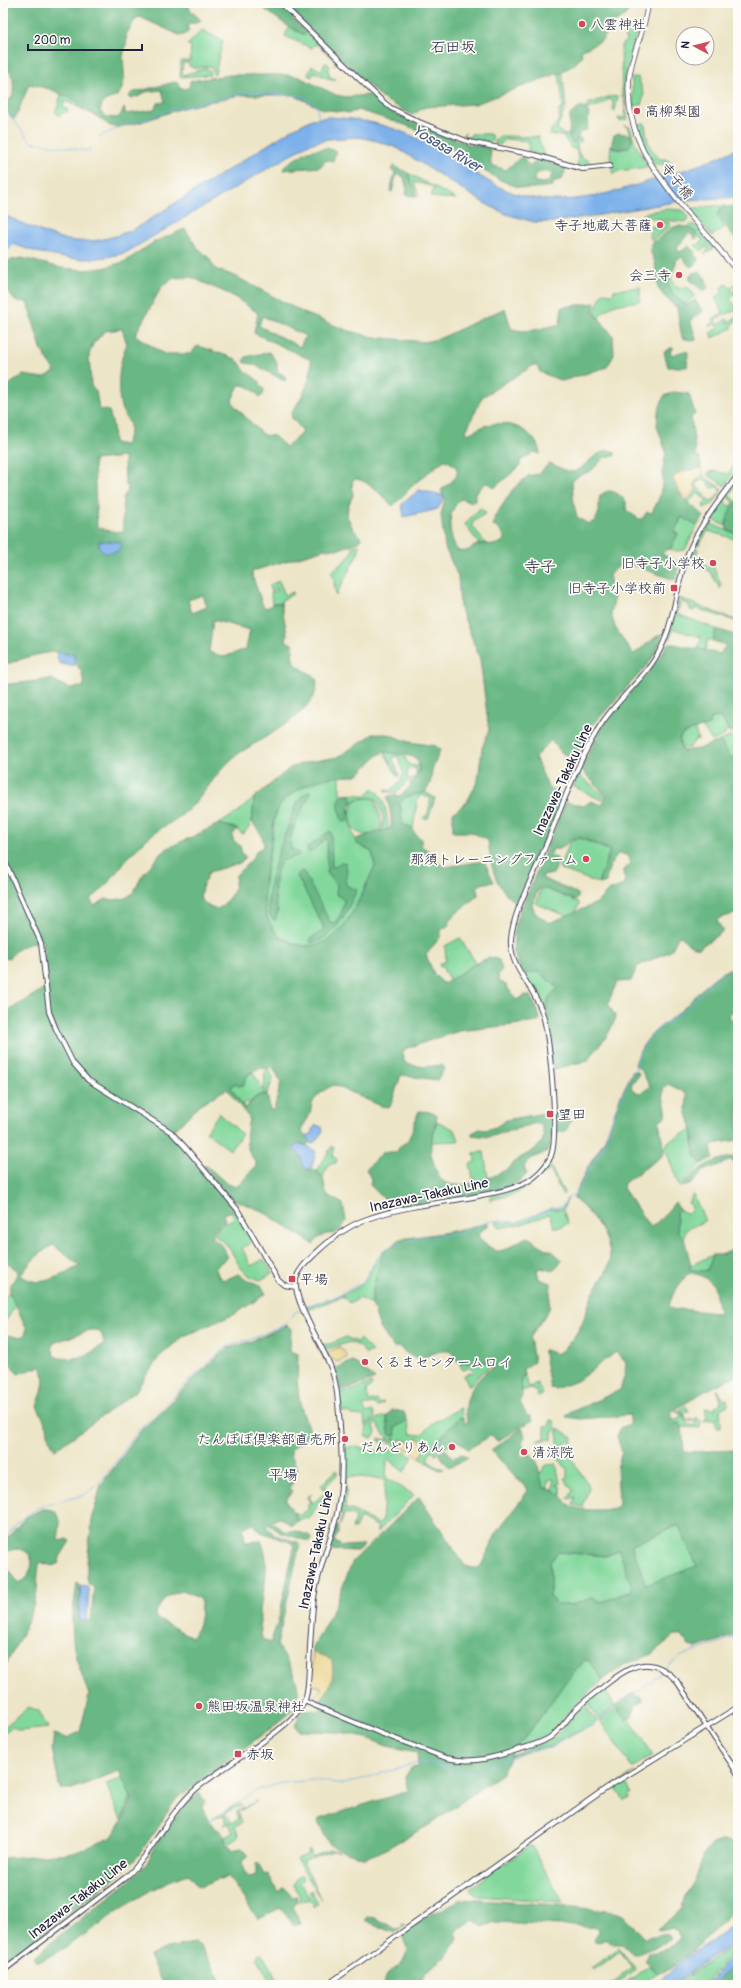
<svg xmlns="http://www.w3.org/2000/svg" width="741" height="1988" viewBox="0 0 741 1988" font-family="Pangolin,'Klee One',sans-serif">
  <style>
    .green { fill: #82d89c; stroke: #527d6c; fill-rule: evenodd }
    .forest { fill: #69b884; stroke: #466d60; fill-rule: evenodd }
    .sand { fill: #eeda9e; stroke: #887e6c }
    .water { fill: #7db1ea; stroke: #506a92 }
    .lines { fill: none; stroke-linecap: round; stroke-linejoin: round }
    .stream { stroke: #7db1ea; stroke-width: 1 }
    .river { stroke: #7db1ea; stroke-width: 7 }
    .secondary-casing { stroke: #403f50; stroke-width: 6 }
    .primary-casing { stroke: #403f50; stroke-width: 6 }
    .secondary { stroke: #fff; stroke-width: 4 }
    .primary { stroke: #fff; stroke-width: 4.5 }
    .poi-dot { fill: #d1495b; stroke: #fdfcf7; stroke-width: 1.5 }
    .labels { text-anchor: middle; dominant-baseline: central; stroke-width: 3.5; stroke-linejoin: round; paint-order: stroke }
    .poi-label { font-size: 14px; fill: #22223b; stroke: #fdfcf7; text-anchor: start }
    .street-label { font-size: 14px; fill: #22223b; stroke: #fdfcf7 }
    .neighbourhood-label { font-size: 15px; fill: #22223b; stroke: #fdfcf7 }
    .water-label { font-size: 15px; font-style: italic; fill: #465b81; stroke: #fdfcf7 }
    .quarter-label { font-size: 16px; fill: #22223b; stroke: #fdfcf7 }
  </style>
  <rect width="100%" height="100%" fill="#fdfcf7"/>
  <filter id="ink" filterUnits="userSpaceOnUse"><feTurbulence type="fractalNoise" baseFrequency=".025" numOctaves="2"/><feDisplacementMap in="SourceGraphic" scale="8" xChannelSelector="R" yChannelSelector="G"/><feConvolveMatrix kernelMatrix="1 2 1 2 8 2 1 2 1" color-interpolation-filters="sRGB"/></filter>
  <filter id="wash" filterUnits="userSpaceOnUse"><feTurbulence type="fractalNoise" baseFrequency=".012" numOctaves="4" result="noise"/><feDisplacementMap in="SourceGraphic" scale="16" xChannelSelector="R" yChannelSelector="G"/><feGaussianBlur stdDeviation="0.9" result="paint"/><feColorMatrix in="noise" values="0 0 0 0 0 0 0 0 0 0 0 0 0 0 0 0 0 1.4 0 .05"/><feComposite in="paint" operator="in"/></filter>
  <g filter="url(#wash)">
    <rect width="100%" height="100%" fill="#ede5c7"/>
    <path class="green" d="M289,27L305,35L307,33L337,62L334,66L335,61L317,44L311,48L285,36Z
      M638,27C629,57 620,89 628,119L619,121L618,118L626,117L624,97H622L621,45L626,41V38H624L626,33L633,32Z
      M202,30L223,41L215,74H213L212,68L210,66L196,68L189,66V63H183L182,75L207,68L210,72V75L180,77L181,61H190L191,45H187Z
      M327,63L330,66L328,70L330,77L336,79L334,81L314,72L312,77L308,75L312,66L322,71L324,64Z
      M562,71L566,106L557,129L564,135L569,134V137L576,140L581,138V142H577C577,152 578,158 589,160L588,166H578L577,150L571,148L563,136L550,135L551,130C557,122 561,121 559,110L562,109L563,106L559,73Z
      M638,77L644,95L641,105L633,106L632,78Z
      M61,94L79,102L78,107L65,101L63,107L68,110L67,112L62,113L60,116L55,112L58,106Z
      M618,96L615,111H613V101L608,99C604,107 594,105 587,110L585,108L588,107V104L608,97Z
      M645,123C647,140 647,146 660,159H667L672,164L655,165C650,157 634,133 638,124Z
      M623,125L630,127L635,143L648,167L619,171L613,174L610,155L611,146C619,153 627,149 632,141L629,128Z
      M465,132L464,136L470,137L471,134H489L492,136V141L490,143L482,139L480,142L464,137L462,136Z
      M500,136L538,137L544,156L528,151L529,141L505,139L500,145L495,144V140Z
      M408,173L456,199L431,197L434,187L414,182L419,196H415V192Z
      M712,206H726L721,208L722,224L725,227L712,236L689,209Z
      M667,209L682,210L688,217V221C684,224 650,217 641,216L648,212Z
      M660,221L670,223L671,226L652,240L649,235L652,226L658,227Z
      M691,225H695L714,248L708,253L704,254L708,251L707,246L701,251L694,244L697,246L703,240L699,237L694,239L695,236L688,227Z
      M671,279L678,288L683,289L687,286L695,296L684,304C677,298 668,292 668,282Z
      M738,282L731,289L733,292L738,289V291L730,299L735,306L738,304V310C733,311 718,317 715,320L719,325L726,319L728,320L727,323L738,316V319L732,324V328L713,338L710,333L718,328L715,324L710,327L709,325L715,322L713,319L723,313L715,298L723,292L720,289L727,284L732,287Z
      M640,287V301L613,305L600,315L599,319L596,314L597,305L603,293L613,294L614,290Z
      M738,457V467L725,486L707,474L713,471L729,474Z
      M702,475L722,489L713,504L704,508L703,505L707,501L698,493L689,502L687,500C693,496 693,483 702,475ZM703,479L713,488L716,486L722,491L713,501H709L696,485V483Z
      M738,479V485L729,496L738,502L736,503L726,523V526L710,519L725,498L726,499L724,503L731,507L734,502L726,496Z
      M480,508L486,513L473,522L472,525L487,546L479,544L465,524Z
      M682,517L697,526L685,550L676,551L670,549L678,534L674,532Z
      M711,524L738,535V540L708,531L699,545L697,544L705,529L708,530Z
      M359,545V551L336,596L333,574L330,573L349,557L353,549L351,547Z
      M695,547L698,549L695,560L714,568L721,585L720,589L710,571L689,564Z
      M279,581L285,595L293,592V594L282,600L281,603H274L272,605L271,593L278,590L277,588L270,591V585Z
      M679,598L738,621V622L695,608L694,611L690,610V606L680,601Z
      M678,603L680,604L677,614L716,629L713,641L708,639L705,651L698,649L701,637L673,629L670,639L668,640Z
      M717,716L723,720L728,730L725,732V735L712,741L702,727L709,725L710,719Z
      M695,729L698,740L696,739L689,748H681C678,734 682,734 695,729Z
      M738,733V755L730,758L720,741L731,736L736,741L734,736Z
      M384,752L406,755L405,758L409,765L417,766L419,764L418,775L410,787L411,784L409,783L412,778L416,777V768H408L407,777L410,779L397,792H386L385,789L389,791L402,781L400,778L404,775L398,756L392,758L399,774L398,777Z
      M578,774L604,796L601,800L573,786Z
      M340,776V794L362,795L368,794L373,788C386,798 387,815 388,829L380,832C387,822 381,810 377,799C370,797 365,797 357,799L371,798L375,799C377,807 381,817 381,825C380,839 360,836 353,829C350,817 348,808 357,799L349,806L351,827L356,843L372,852L375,866C364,888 354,917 336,934C326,943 313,948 300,945C251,933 264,881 271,845C273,831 273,812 283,801C289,795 313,780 322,778C327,777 334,777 340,776Z
      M425,792L435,798L429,817L427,819L423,818L428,813L431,798L420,795L417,801L413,829L410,826L403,825L400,803L406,797Z
      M254,798C253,810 254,827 242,834L235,828L219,824L238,812Z
      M580,838L612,852L600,882L598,883L560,869L559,866L570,842Z
      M543,888L578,902L579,905L572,918L536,904L541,889Z
      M460,938L476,963L450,980L444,971L443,967H440L439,964L446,961L445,946Z
      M536,972H539L558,988L549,997L546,1010L544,1003L523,974Z
      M269,1068L273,1079L267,1094C260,1093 253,1098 249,1104L247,1102L242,1106L231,1088V1086L235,1084L244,1085L247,1076L253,1072L264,1092L265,1072Z
      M219,1113L242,1134L230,1150L206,1132Z
      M437,1121L455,1130L459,1140L457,1141L431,1142Z
      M692,1129L694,1153L700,1162L703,1163L692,1172L680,1188L665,1148L668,1142Z
      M332,1146L334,1147L333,1157L337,1159L336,1163L328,1164L323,1177L317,1171Z
      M484,1152L488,1178L474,1183L470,1164L475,1162L474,1153Z
      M549,1164L564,1192L563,1195L550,1170L516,1194L490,1200L491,1196C513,1191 536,1185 549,1164Z
      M693,1194L705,1221L685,1230L684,1238L678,1232L676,1212L678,1210L687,1213L691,1212L692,1207L688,1203Z
      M568,1198L563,1210L568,1223L562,1227H554L550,1214L522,1224L500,1228L495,1222L515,1223L550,1209H560L564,1206Z
      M235,1210L254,1241L242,1248L251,1266L264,1259L272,1273L261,1280C237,1274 239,1259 225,1243C222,1240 217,1239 215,1235L218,1228L234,1218L232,1212Z
      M383,1252L372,1292V1304L359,1298L350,1304L342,1296L309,1310L307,1307C321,1300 355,1294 364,1281C371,1272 374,1260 383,1252Z
      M713,1255L708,1269L705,1272L689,1269L691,1265Z
      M9,1292L16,1305L3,1325V1300Z
      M346,1337L357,1342L360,1339L372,1351L366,1354L359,1346L350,1342L326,1349L324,1346L325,1344H330Z
      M477,1361H491L494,1364L483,1371L469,1387L464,1375L474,1372L472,1367L462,1370L460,1364Z
      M524,1375L529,1387L537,1383L543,1394L538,1396L535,1390L533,1391L531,1388L522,1391L521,1379Z
      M371,1383L372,1386L366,1390L369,1402L376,1400L379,1404L383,1402L384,1403L377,1407L374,1404L363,1406L366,1413L373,1411L375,1418L365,1426L364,1416L351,1415L350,1413L341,1411L339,1392L354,1390Z
      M717,1388L723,1400L727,1399L728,1405L720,1409L721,1428H717L715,1419L703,1421L707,1418L705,1408L715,1410V1407L721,1403Z
      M686,1406L689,1412L684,1413L687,1420H696V1417L701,1421L700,1428L682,1427L678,1423L674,1424L673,1421L681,1418L680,1413L676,1412L680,1410L687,1424L696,1426L695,1421H686L681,1409Z
      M461,1408L462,1417L459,1418L435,1447L440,1453L435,1454V1452L432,1450L428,1457L429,1462L437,1467L444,1469L439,1470L420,1458L423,1451L424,1442L417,1438L415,1443L401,1439L398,1446L396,1447L393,1443L396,1435L390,1444L389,1438L387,1442L383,1443L379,1441V1438L386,1440L388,1437L383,1433L377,1423L374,1425L376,1433L372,1438L365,1436L367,1426L378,1418L386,1416L395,1429C397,1425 403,1424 407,1420L411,1434L421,1435L434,1422Z
      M550,1420L554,1421L556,1430L552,1432V1439L537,1441L545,1438V1426L550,1425Z
      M558,1428L573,1438L572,1443L568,1441L565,1443L567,1447H571L569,1451L571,1458L588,1484L589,1488L583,1505L584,1507L573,1505L575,1497L569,1499L568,1498L573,1491L564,1478H567V1469L559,1459L558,1460Z
      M353,1446L373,1451L398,1449L413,1457L404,1472L389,1460L387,1461L386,1478L414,1495L377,1533V1526L360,1518L355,1529L352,1528L356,1516L345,1513L340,1524L342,1512L340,1509L343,1488V1449ZM347,1476L382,1479L385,1483L382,1522L378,1524L354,1511L345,1509Z
      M556,1463L560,1484H557V1486H560L562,1495L553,1490L554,1479L548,1480V1489L541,1486L539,1473L542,1472L544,1466Z
      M337,1470V1475L325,1487L329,1493L319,1503L309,1519L306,1517L298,1521L294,1512L300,1515L309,1509L307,1505L310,1503L307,1497L312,1494L309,1497L313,1503L326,1492L321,1485Z
      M679,1525L697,1566L602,1602L592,1598L573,1605L558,1604L550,1597V1562L558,1552L606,1556Z
      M585,1660L589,1661L603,1680L580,1700L548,1734L513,1749L526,1737L564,1684Z
      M604,1689L615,1706L599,1719L586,1702Z
      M584,1704L597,1721L593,1725L560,1740L552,1747L539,1748L510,1757L511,1755L548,1741L556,1736Z
      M29,1707L39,1711L48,1728L20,1731L12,1727L3,1733V1728Z
      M617,1708L636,1728L653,1755L632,1768L600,1721Z
      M635,1772L626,1780L631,1793L628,1796L630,1798L624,1801L615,1786Z
      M123,1778L131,1798L121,1820L106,1784Z
      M257,1801L238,1812L242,1822L235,1826L239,1836L230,1843L224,1837L233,1833L229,1823L224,1825L227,1822L223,1816L214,1818L240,1803L242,1806L230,1810L224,1814L225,1816H228L232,1823L239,1819L236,1812Z
      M531,1845L563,1902L478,1896L473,1893L470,1888L504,1863H508L507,1862Z
      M308,1850H310L312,1857L329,1850L339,1851H333L303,1861L321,1900L297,1859L309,1854Z
      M302,1875L304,1879L300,1883L309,1897L311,1895L309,1891L311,1890L318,1904L314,1908L312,1906L314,1903L309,1899L299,1903L301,1898L293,1885L298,1877Z
      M737,1943L725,1961L703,1985H675L710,1960Z
      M619,1948L635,1968L634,1971L615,1985H609L632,1968L620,1951L593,1970L591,1968Z
      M261,1954L264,1956L276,1979L274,1982H272L257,1959L258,1955Z
      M650,1966L657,1973L640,1985H622Z"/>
    <path class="forest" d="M3,3H188L190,10L201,20L196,23H190L187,27L189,31L184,35H179L140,17L136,18L126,35C128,44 124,49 123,57C123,68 127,82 120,92C116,99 107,98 102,103L100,112L107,117L117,118L120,116L124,108L126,114L153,110L158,103L165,102L162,90L145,92L138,97L134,96L132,99L129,97L131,93L175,82L178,83L180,89L189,88L190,81L230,75H287L299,77L336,95L347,97L369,95L389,111L421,126L468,144L490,148L491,165L506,170L521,157L524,158L526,163L531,166L538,158L566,169L562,179L553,182V186C543,187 532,189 523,188C490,181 461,152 433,137C410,125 383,118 358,110L350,113L323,109L293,95H240L182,108L141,122L119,127L110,126L98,117L78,107L79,102L50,89L29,84L16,117L13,119L3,107L13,96C13,84 16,73 3,68ZM544,170L552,174L550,180L545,183L535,182L534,180L535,175Z
      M256,3H609L620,9L626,3H637L621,19L615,22L601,41L581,51L582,56L574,65L559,73L475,104L425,107L412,115L382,98L294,15L292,18L307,33L305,35L289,27Z
      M581,106L589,113L587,130L579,133L578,138L574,143L571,142L569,137L570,115Z
      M619,133L631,135L632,141L629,147L618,149L611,146L614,135Z
      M326,148L336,151L333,161L327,160L320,167L283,170L285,165L308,151Z
      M394,166L408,173L415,192V196L406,195L407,190L404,177L397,174L392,192L390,191L395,172L391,170Z
      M738,205V238H735L717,215L721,208Z
      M678,226L688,227L697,233L694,237L689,233L678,246L677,250L680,252L689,246L695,252L694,254L698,259L696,264L690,267L682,257L677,259L671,279L668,282C668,293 678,299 685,305L695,300L703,312L692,318L691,322L696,339L695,341L682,338L677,308L664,296L658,288L655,262L650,250L652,243L674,227Z
      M185,229L197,247L209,258L215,269L235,276L304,313L346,330L374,337L425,342L441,338L505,308L511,328C523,335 546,327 560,324L562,307L595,303L594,312L613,336L614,355L607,367L562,381L540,372L537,366L534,365L482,397L466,431L468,434C472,432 477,429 482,427C498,420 520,424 532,437C536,442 540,448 540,454L535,452L520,461V466L494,488L487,483L484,484L475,494V501L472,502L460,499C446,514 448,535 458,551C470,553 470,547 479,544C488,542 494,549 504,540L503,533L493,525L494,518L513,489L528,476L539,474L549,463L567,471L576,472C586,465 602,445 615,452V456L605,457L591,471L578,476L572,482L574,505L577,517L588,524C603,520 597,506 600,496C610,486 617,493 626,501V510L639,519H642L647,512L652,513L659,498L663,482L662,473L666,452L657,426L658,412L664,396L675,392L689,394L695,414L691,417L696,456L700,458L701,467C693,473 680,467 673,479L682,497L704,516L697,526L682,517L674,532L678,534L670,549L665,550L662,554L679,563L675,580L624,562L609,575L614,600L611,614L615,627L631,652L634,654L660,634L662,635L656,652L649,663L591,727L575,759L562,753L551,740L535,757L548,787L564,796L517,905C493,883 492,871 488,840L471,832H453V813L467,802L478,780L482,748L489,730L480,659L460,607L458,576L445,548L441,515L445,498L441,491C444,485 451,484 455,478C462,469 452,462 444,460L414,484L393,506C382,497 369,480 355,479L352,482L353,495L348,506L347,516L353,529L361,537L359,542L339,549H325L253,571L252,575L263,606L267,608L274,603H281L287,633L286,641L294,645C288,668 300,665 316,678C325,712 253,741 233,758C216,772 206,793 190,808C178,820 161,827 148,838C138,847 127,858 119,869C109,881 103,891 90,899L94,906L106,899L114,900L126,898L133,893L142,876L161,853L168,848L219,824L237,829L232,836L234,841L240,846L242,854L246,857L240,863L209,872L202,887L200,898L206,905L218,909L224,904L234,891L236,875L253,858L257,850L262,848L264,844L261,834L252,822L254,798L290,768L307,762L338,757L373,734H388L409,742L436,746L440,750C438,756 435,762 433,768C429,779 434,780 425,792L406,797L400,803L403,825C415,827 412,833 421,839V846L429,851L433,859L445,867L484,861L494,882C487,883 481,882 477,888L478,895L450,919V924L441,930V936L426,955L434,974L444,984L476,963L491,957L499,960L502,970L498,975L499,981L506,985L516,1000L526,995L530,996L537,1009L540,1019L538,1022L459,1031L407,1048L403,1052L404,1062C416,1068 429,1067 442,1065L445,1068L437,1080L401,1075L390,1107L381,1106L334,1085C326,1088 315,1096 312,1104C311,1107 311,1111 310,1114C308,1120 303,1124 301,1131L310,1142L307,1145L297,1143L309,1169H314L323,1177L326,1194L343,1204L346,1221L341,1229L333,1234C324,1232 319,1238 313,1244L262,1211L230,1198L203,1166H207L226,1183L235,1187L240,1184L256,1166V1162C243,1146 246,1137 249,1118L227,1089L200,1104L178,1127L170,1130L169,1134L235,1210L223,1214L225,1221C219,1226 211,1230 213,1239L221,1245L228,1257L215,1267L219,1277L225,1280L238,1274L246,1280L261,1285L266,1294L235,1314L184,1336L174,1344L159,1357L135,1392L55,1450L49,1439L47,1426L37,1406C42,1393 47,1380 41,1366L18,1374L11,1366L3,1365V1334L17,1337L24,1336L27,1329L9,1292C10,1283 16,1279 18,1271L3,1259V1014L48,986L42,940L20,947L9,958L3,959V685L52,679L68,688L84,687L82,672L76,664V658C57,644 24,659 3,665V389L23,375L43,378L55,372L42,351L27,302L15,301L4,284L6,261L22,258L62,268L84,270L104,268L126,261L154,242ZM191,277L233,296L258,313L254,333L311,360C313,379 301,399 291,414L292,418L303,431V432L286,447L274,436L263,435L234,405L232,400L239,385C248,384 254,391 260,397L263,395L264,389L260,385V382L244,370L240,363L236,359L199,346L196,347L191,354H164L135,335L162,286L174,278ZM262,316L304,335L305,337L300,347L259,326ZM122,329L127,344C119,361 117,383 120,402C123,424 138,417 125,445L114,443L113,426L109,411L99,409L96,391L91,386L89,355L93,344L105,331ZM124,457L125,483L128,489L123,498V532L110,531L97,527L94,460ZM203,595L207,607L192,613L188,600ZM213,620L250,630L246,649L224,657L209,652ZM384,752L406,755L416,758C426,773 410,787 400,796L392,795L387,797L391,815V828L356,839V843L372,852L375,866C364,888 354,917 336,934C326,943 313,948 299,945C251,933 264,880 271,844C273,831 273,811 283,801C296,788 317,779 335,777C341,776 350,777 356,775C367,770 372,756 384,752ZM270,1066L273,1067L281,1082L274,1110H270L267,1094C257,1093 251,1102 245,1109L233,1091L231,1086L235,1084L239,1086L243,1085L248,1074L260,1068L267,1069ZM53,1245L80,1266C62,1274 39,1291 21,1275C30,1262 39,1253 53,1245ZM90,1330H98L102,1335L104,1342C94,1355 70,1363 54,1356L52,1345L56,1342Z
      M695,272H700L706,279V284L708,288L703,291L689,279L690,275Z
      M670,348H674L670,352L672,355L684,351L688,352L687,367H668L664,352Z
      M269,352L277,362V371L286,377L285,381L253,364L245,363L244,360L246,357Z
      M738,502V534L727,530C725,520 729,508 738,502Z
      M716,629L738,636V729L730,733L723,720L717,717L710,719L709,725C703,727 681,732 679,738C679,741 681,747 682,751L698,749L720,741L730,758L738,755V916L735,914L719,918L717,921L722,929V932L699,948L689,945L681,936L678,937L671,951L642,964L637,967L631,981L617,982L608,1003L616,1018L607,1036L587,1061L554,1069L552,1067L546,1010L549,997L558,988L539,972L523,974L518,965L513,950L515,923L566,802L584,806L591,801L602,805L606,796L581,769C591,748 601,728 615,710C632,687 655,670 667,644L669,643L720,654L726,645L713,641ZM579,837L610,850L599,880L600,884L606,882C607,872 611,861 618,854L628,855L630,863L623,872L625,881L624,885L608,891L597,903L549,923L535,913L532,905L538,890L544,888L575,900L578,898V894L542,878V876L553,874L556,868L557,858L550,856L553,849H560L571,840Z
      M310,791L311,793C304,809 287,830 291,849L299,852V855C295,857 288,858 284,860C273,867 273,900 278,911L275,921C253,910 289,823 296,805L302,796Z
      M343,795H351L353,800L349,807L348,820L346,822L342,821C340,811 335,802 343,795Z
      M330,831L331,833L332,867H335L341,862L346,863L347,873L345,881L347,886L357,890C347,910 336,938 311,943L310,939L324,930L323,926L297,876L300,872L303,871L330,922L334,923C341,916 343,910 344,900L336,894L337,885L327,873V840L325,839L311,852H308L307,848Z
      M738,966V1005L729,1015L731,1020H738V1140L713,1144L711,1146L713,1158L703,1163L700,1162L694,1153L693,1132L686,1110L687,1096L684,1092L668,1084C657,1091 668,1105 666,1116L659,1121L664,1152L662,1156L624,1183L623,1188L649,1226L651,1227L662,1218L675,1202L679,1209L676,1212L678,1232L684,1238L691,1265L689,1269L691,1270L705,1271L708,1269L713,1255H721L733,1250L738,1237V1375L705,1391L670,1413L674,1424L679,1423L682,1427L684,1452L738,1450V1634L696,1648L689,1646L681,1635H675L650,1655L627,1663L603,1680L589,1661L585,1660L564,1684L526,1737L513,1749L509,1761L501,1774L429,1825L380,1852L365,1858L333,1847L329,1844L318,1822L319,1819L408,1791L405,1777L411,1768L418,1767L417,1752L387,1746L362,1736L338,1732L299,1731L295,1726L299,1716L306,1709L318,1711L321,1706L317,1703C329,1690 334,1679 332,1661L313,1653V1647L334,1608L353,1561L419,1497L465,1566L478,1569L481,1566L498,1530L527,1492L528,1490L491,1450L522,1428L525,1436L522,1442L524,1447L520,1454L522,1457L531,1454L537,1462L543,1487C549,1490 558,1491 562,1496C564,1499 565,1502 568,1504C576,1512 607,1511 617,1507L619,1504L617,1468L622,1452L617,1437L620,1428L630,1424V1415L581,1419L566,1417L569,1413L620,1390L625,1374L626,1363L616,1352L577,1381L555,1389L550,1388L544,1354V1350H546L556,1354C561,1352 564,1348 568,1344C587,1323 584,1310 596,1288C602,1278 610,1269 610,1257C610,1235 591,1213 574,1199V1196L588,1167L605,1139L621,1095L633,1071L638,1072L639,1074L632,1083L631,1088L636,1092L641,1093L650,1087L641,1070L635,1065C643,1034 664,1026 685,1007C701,991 714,972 738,966ZM687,1274C697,1272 708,1278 714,1286L719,1312L717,1313L679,1309L674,1310L669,1305L673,1294ZM678,1525L697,1566L646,1585L632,1545ZM619,1550L631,1585L632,1591L602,1602L592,1598L573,1605L558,1604L550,1597V1562L558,1552L606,1556Z
      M419,1111L433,1112L437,1115C436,1128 429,1141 431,1154C433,1160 436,1172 439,1177C451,1195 493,1178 507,1169C510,1167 513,1163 516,1161C523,1155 535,1152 541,1143C545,1138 543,1132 542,1126L536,1123L489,1137L472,1135V1133L480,1129L485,1130L496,1127L506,1120L550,1112L559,1114L564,1120L571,1119L566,1131L551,1135L550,1146L546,1153C538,1155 526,1159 524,1168L527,1174C510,1194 473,1194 448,1198L442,1191L435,1193L432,1201L392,1208L389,1201L382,1197L370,1185L371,1179L366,1169L383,1152H397L400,1146L408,1141Z
      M738,1156V1170L732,1160L703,1171L695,1181L683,1187C696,1166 716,1159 738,1156Z
      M488,1223V1226L482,1230L478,1236L485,1244L496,1251C508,1252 517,1240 528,1237L547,1250H551L561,1259L562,1261L552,1271L541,1268L537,1270L539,1279L551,1283L549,1309L530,1338L534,1362L523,1369L524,1375L521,1379L522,1395L520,1402L527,1416H530L533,1420L497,1441L492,1435L468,1449L456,1440L445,1447L442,1445L438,1448L435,1447V1443L459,1418L462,1417L466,1424L468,1423C460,1402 475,1377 494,1367L493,1361L460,1364L450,1351C425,1349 424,1370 399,1347L394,1348L380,1328L372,1304V1293L383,1252L401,1239L443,1233Z
      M287,1325L291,1329L290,1351L298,1354C297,1387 296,1402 311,1432L308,1437L291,1449V1455L298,1470L290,1488L292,1491L286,1500L298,1521L292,1525L280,1518L271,1521L284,1531H296L310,1536L311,1540L309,1541L281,1533L268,1524L266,1526L275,1535L300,1543L277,1645C285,1657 301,1683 298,1697C296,1706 289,1713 282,1720L177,1798L138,1856L115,1878L3,1965V1858L74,1853L112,1837L122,1821L132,1799L119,1771L72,1789H60L52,1749L54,1734L67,1738L80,1732L89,1695L75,1655L73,1640L72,1619L77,1583L80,1584L78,1617L80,1622L91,1620L94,1587L89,1585L87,1578V1563L92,1520L101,1485L142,1429L160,1414L185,1387L227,1348L250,1342ZM253,1523L261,1532L292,1543L294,1547L278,1622L270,1643L262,1639C261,1630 259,1620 260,1611C263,1588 272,1563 261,1541L245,1542L243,1528ZM186,1591L201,1600C201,1614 201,1626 192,1637L157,1619L156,1612C163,1599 170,1592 186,1591Z
      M353,1361L375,1379L354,1387L340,1390L334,1369Z
      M392,1410L404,1412L407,1420C404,1424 399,1424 395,1428L396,1435L391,1436L389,1434L387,1417Z
      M444,1450H446L453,1458L460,1454L465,1455L468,1458L449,1467L439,1454Z
      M42,1509C65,1508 60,1524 58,1539L60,1541L66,1539L70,1541L60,1557L59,1563L53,1566L40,1562C36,1575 39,1588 35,1601C28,1625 14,1648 3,1671V1567L7,1568L19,1583C41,1571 34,1538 3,1553V1543L25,1518Z
      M339,1526L338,1533L334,1541L342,1546L364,1545L357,1551L330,1550L329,1548L336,1527Z
      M634,1693L638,1697H641L643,1701L635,1707L630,1718L626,1719L615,1706Z
      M199,1793L205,1801L202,1807L214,1828L219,1830L232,1850L242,1848L249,1856L242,1861L244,1871L250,1877L256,1875V1864L258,1862L264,1875L268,1874L278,1892L284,1887L293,1897L297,1896V1902L292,1907L301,1923L295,1926L280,1908L258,1919L228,1876L199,1887L188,1874C144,1888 112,1917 75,1941C63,1949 50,1956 37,1963L33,1957L128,1882L147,1863L159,1839L171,1822L185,1805Z
      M723,1840L738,1844V1908L687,1956L671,1968L657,1973L645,1960L648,1953C660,1951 675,1949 680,1937L675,1929L669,1928L658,1930L657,1929L682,1910L684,1898L695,1880L705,1852L712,1844Z
      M461,1899L558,1905L614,1912L623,1915L645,1938L666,1933L671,1936L672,1939L664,1944L637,1954H633L622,1944H613L607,1939L597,1942L593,1940L598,1932V1928L562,1925L494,1922L483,1927L474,1920L457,1930L456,1933L458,1938L446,1957L425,1972L420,1985H383L387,1975L402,1963L408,1950L403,1938C404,1925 437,1912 447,1907C452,1905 456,1901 461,1899Z
      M367,1917L375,1918L396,1929L401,1928L403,1924L406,1925L395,1933L364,1920Z
      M195,1943L199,1945L224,1985H163L149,1956L167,1948Z
      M738,1958V1985H713Z"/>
    <path class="sand" d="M701,468L704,476L702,475L694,483L696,490L687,500L678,490L673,479C678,469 691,472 701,468Z
      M340,1347L348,1357L337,1362L328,1356L327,1352Z
      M417,1438L425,1443V1447L420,1458L412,1451L398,1446L401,1439L415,1443Z
      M313,1653L327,1657L332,1661C334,1681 331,1688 317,1703L313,1697L321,1690V1687L311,1685Z"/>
    <path class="water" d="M329,117C367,119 402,128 435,148C459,162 481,179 506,190C555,211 605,195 653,180C682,171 711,162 738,148V197L686,200L600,215L552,222H534L506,214L484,203L397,148L377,141L359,137L328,139L309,144L127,252C84,266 44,257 3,240V215C58,238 77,254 136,228L291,130L312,119Z
      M419,490L442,495L444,497L438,509L404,517L402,504Z
      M99,541L121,542V546L117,552L105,553L99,547Z
      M59,652L67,654L74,653L75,665L70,666L59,663L57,657Z
      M316,1125L322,1127L323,1131L314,1143L311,1144L307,1136L312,1134V1129Z
      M297,1143L308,1146L316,1152L311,1170L304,1168L300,1155L294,1150Z
      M81,1586L87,1587L89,1590L87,1619L85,1621H80L79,1616Z
      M738,1922V1941L709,1958L673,1985H653L694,1952L709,1943Z
      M738,1944C738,1966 728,1970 713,1985H706L728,1960Z"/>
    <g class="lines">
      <path class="stream" d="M3,107L31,142L89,151L90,147
        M99,137L126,124L145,120L164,111L247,92L302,96L316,105L319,119
        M303,1308L317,1302L329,1300L363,1282L381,1252L393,1246L420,1238L458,1234L487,1222L501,1220L516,1222L545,1212L551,1208L562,1207L567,1198L575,1194L605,1143L615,1110L636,1067L638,1056L650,1038L663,1025L686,1009L709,984L723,974L738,971
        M3,1540L19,1521L39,1507L84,1495L99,1484L141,1427L159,1413L184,1385L226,1347L233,1343L249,1340L284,1325L294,1313L300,1310
        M665,1669L681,1656L738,1636
        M208,1822L257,1790L281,1783L314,1780L344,1784L414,1764L430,1763L453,1772H471L479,1771L506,1759L533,1750L552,1748L561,1741L593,1725L614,1708L643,1688L662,1672"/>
      <path class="river" d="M3,251L16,238"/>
    </g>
  </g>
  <g filter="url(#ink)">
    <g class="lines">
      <defs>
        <path id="secondary" d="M281,3L381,100L391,108L419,122L469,142L535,155L583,169L610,166
          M3,857L41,943L49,1012L56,1029L73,1063L88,1080L171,1132L185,1147L237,1209L278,1280L284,1285L296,1287
          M304,1701L380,1733L446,1758C472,1764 493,1758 517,1750C528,1747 539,1744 549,1738C560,1731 567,1719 576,1709C585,1700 595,1693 604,1686C629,1666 650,1653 676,1680L738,1774
          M3,1971L126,1877C154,1852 167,1814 196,1789C221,1767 292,1729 304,1702C309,1692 308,1679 309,1668C310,1645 311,1621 314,1598C318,1569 330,1543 337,1514C345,1478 341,1438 338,1402C337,1390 335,1379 331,1368C323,1346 292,1300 296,1279C299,1268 309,1260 317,1252C332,1238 347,1226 367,1219C402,1206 442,1203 478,1196C492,1193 507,1191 520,1185C533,1180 545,1169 551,1156C559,1134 550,1032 541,1009C532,984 509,967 511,939C513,913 531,881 541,857C559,815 577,760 602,723C620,696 647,677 661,648C675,619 676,585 687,556C698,526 720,500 738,475
          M327,1985L608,1787L738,1707"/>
        <path id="primary" d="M648,3C646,29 631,53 629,79C625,133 651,168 683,207C701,228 720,250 738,272"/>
      </defs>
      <use href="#secondary" class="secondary-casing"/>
      <use href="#primary" class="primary-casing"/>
      <use href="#secondary" class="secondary"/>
      <use href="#primary" class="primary"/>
    </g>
  </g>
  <g class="poi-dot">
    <circle cx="582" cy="24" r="4"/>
    <circle cx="637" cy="111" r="4"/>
    <circle cx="660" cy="225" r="4"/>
    <circle cx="679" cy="275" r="4"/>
    <circle cx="713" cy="563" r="4"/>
    <rect x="670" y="584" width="8" height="8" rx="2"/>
    <circle cx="586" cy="859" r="4"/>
    <rect x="546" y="1110" width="8" height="8" rx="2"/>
    <rect x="288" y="1275" width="8" height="8" rx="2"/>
    <circle cx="365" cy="1362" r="4"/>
    <circle cx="345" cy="1439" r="4"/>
    <circle cx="452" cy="1447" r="4"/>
    <circle cx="524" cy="1452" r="4"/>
    <circle cx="199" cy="1706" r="4"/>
    <rect x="234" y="1750" width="8" height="8" rx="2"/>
  </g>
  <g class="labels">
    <g class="poi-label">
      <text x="590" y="24">八雲神社</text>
      <text x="645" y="111">高柳梨園</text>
      <text x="652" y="225" text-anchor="end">寺子地蔵大菩薩</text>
      <text x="671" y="275" text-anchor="end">会三寺</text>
      <text x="705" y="563" text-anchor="end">旧寺子小学校</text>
      <text x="666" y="588" text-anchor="end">旧寺子小学校前</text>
      <text x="578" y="859" text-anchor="end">那須トレーニングファーム</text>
      <text x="558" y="1114">望田</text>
      <text x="300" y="1279">平場</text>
      <text x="373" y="1362">くるまセンタームロイ</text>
      <text x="337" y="1439" text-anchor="end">たんぽぽ倶楽部直売所</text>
      <text x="444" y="1447" text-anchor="end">だんどりあん</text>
      <text x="532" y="1452">清涼院</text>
      <text x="207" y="1706">熊田坂温泉神社</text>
      <text x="246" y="1754">赤坂</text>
    </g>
    <g class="street-label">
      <text transform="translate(677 181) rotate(52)">寺子橋</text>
      <text transform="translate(563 780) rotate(-65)">Inazawa-Takaku Line</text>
      <text transform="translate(429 1195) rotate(-12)">Inazawa-Takaku Line</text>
      <text transform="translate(316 1550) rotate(-78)">Inazawa-Takaku Line</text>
      <text transform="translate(78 1899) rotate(-38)">Inazawa-Takaku Line</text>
    </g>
    <g class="neighbourhood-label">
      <text x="453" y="47">石田坂</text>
      <text x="283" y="1475">平場</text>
    </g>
    <g class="water-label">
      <text transform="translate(447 149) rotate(31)">Yosasa River</text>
    </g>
    <g class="quarter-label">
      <text x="540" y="567">寺子</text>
    </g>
  </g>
  <rect width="741" height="1988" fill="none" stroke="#fdfcf7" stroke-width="16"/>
  <g transform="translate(695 46) rotate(277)"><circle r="19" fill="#fdfcf7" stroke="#a5a5ac"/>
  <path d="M0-3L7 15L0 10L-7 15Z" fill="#d1495b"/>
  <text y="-6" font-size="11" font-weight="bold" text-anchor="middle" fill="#22223b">N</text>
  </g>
  <path d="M28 44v6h114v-6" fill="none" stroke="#22223b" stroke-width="2"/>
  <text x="34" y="44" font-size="12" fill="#22223b" stroke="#fdfcf7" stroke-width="3" paint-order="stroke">200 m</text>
</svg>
